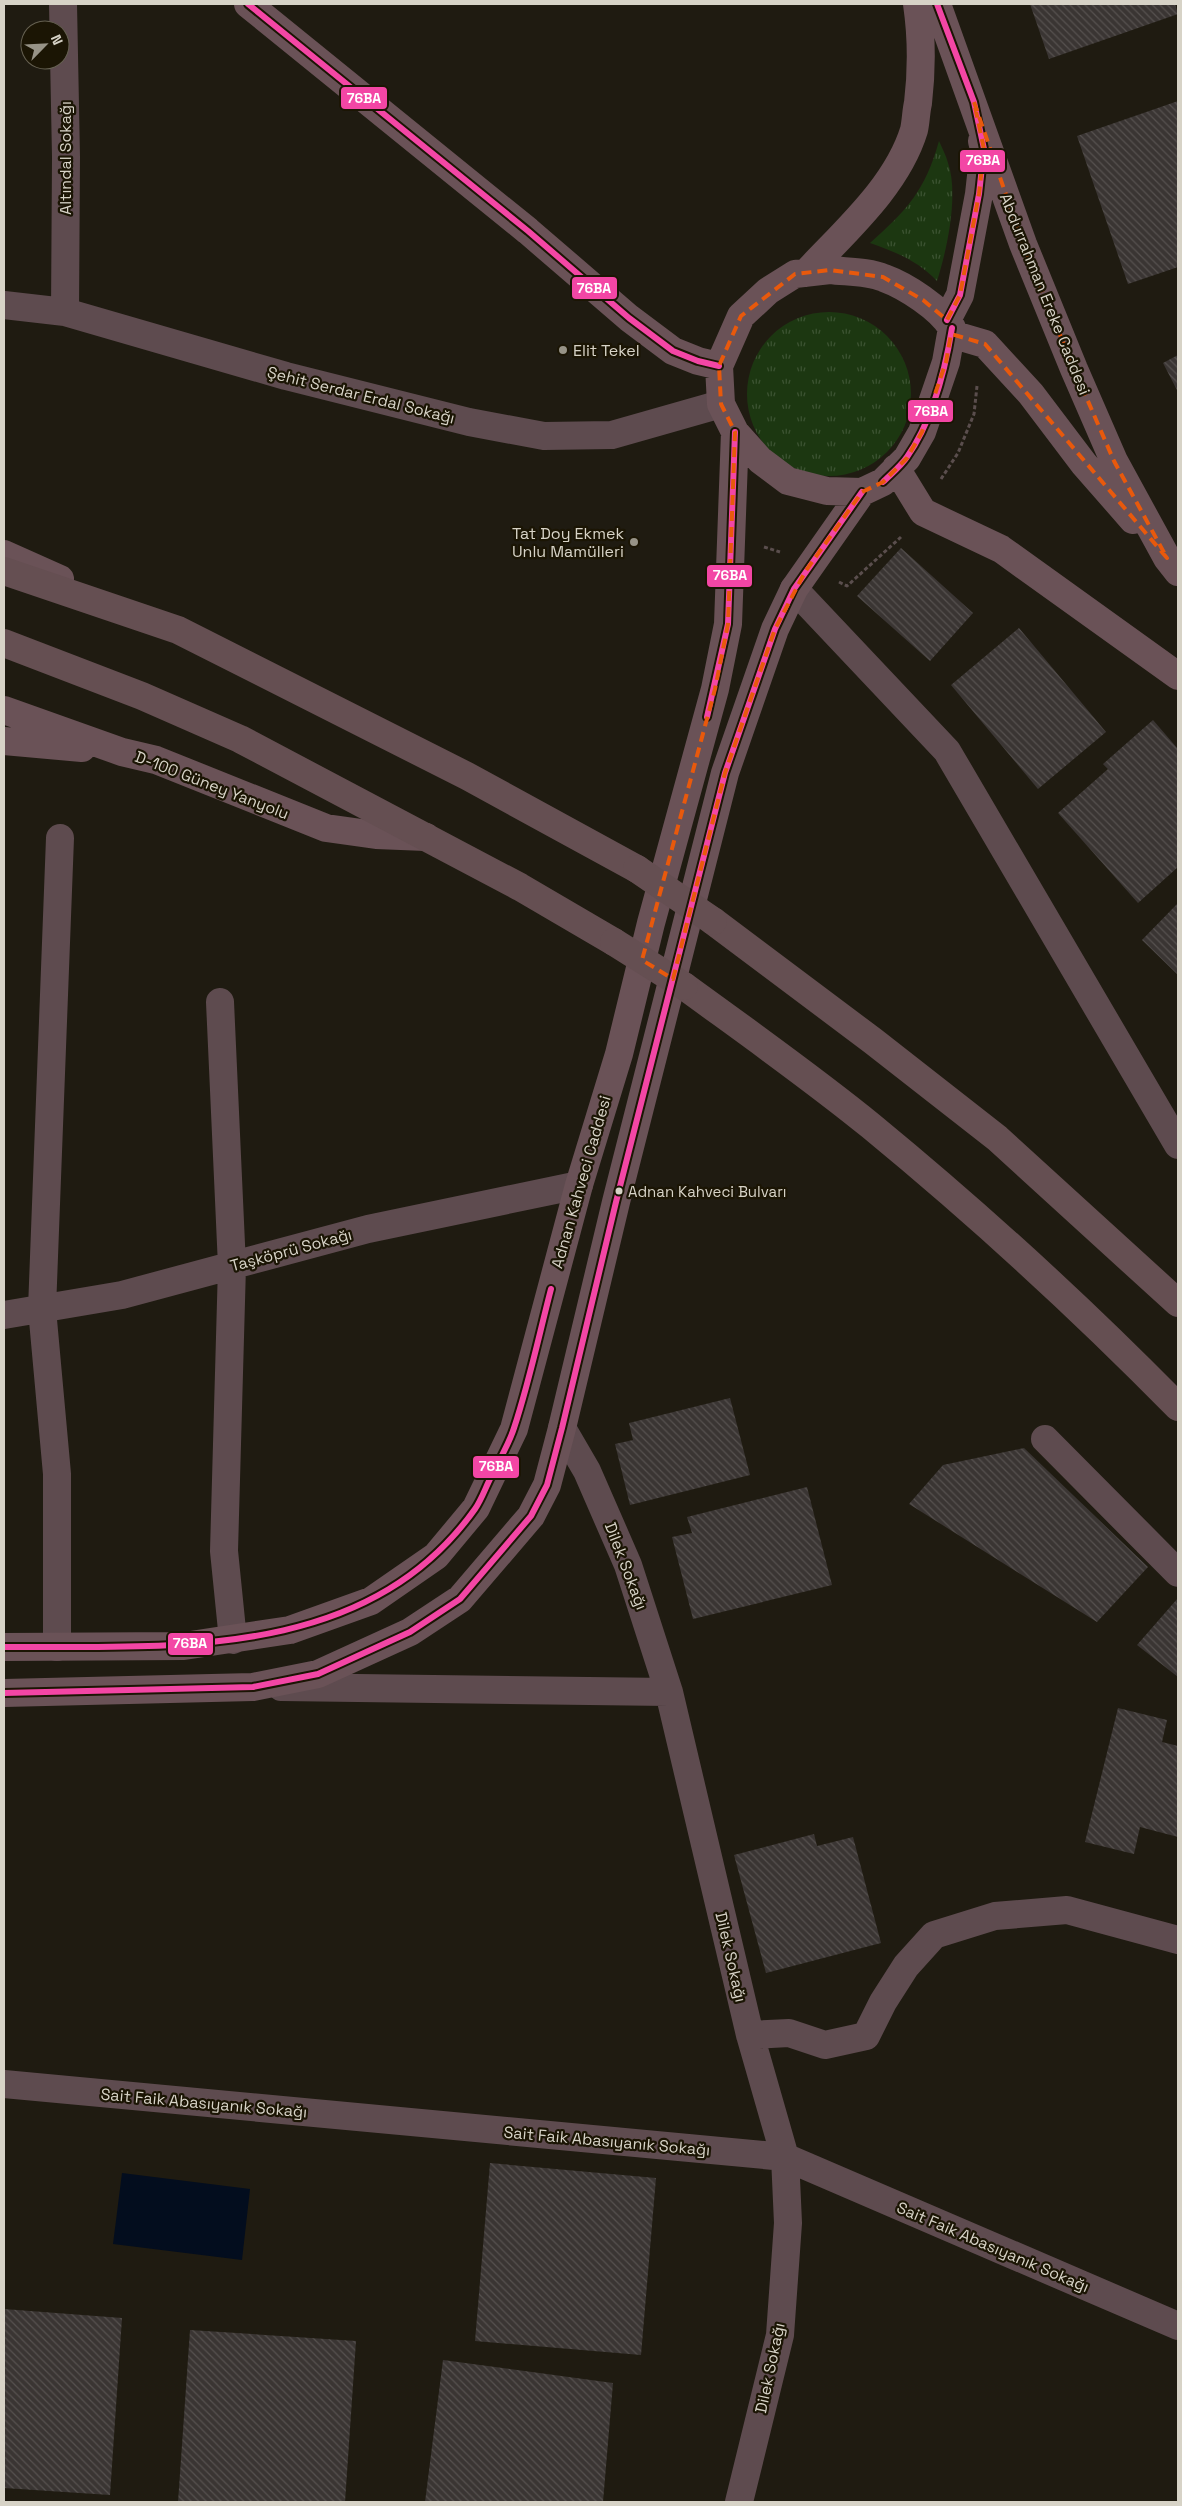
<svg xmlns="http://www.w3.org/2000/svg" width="1182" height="2506" viewBox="0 0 1182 2506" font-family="'Space Grotesk',sans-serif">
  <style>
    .grass { fill: url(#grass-tufts) }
    .water { fill: #030d1e }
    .building { fill: url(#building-back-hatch) }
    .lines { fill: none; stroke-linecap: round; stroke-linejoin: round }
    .path { stroke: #5a4e4d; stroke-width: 3; stroke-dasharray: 4 2.5; stroke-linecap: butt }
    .minor { stroke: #5e4b4f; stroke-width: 28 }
    .major { stroke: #6a5257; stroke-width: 28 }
    .highway { stroke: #654f52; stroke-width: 28 }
    .highway-bridge { stroke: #654f52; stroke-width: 28 }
    .bus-1-casing { stroke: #1b1504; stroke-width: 10 }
    .bus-1 { stroke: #f346a5; stroke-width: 6 }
    .marked { fill: none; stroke: #e8590c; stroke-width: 4; stroke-dasharray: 10 6; stroke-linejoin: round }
    .poi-dot { fill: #979387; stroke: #1b1504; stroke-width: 2 }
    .bus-dot { fill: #d7d3c7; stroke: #1b1504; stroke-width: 2 }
    .labels { text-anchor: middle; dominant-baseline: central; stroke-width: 4.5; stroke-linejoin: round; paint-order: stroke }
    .bus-label { font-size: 15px; fill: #d7d3c7; stroke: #1b1504; text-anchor: start }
    .street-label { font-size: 16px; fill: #d7d3c7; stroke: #1b1504 }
    .poi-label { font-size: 16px; fill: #d7d3c7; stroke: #1b1504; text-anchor: start }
    .line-badge { stroke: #1b1504; stroke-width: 2 }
    .badge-label { font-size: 14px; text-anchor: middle; font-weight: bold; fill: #fff }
  </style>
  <defs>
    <pattern id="grass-tufts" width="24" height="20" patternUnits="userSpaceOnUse" patternTransform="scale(1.25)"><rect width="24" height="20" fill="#1c3711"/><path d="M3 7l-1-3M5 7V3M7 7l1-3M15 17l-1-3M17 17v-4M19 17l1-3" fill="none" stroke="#3c5332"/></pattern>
    <pattern id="building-back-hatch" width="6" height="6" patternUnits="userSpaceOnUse" patternTransform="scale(1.25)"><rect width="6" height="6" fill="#3a3533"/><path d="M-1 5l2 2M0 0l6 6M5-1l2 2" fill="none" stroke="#56514f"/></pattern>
  </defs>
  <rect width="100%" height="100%" fill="#1f1b11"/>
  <path class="grass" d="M939,141C942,148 946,155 948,163C959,194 947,250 937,281C918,261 896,252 870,243C907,210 925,191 939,141Z
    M747 394a82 82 0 1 1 164 0a82 82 0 1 1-164 0Z"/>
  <path class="water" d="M122,2173L250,2189L242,2260L113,2244Z"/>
  <path class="building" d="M1030,4H1175L1178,14L1049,59Z
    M1178,101V267L1128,284L1077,136Z
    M1178,355V392L1163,363Z
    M901,548L973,613L930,661L857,596Z
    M1019,628L1106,732L1038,789L951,685Z
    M1153,720L1178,749V867L1138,903L1058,813L1108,769L1103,764Z
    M1178,903V975L1142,940Z
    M730,1398L750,1475L630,1505L615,1444L633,1440L629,1423Z
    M1024,1448L1148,1567L1097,1622L909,1504L943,1465Z
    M807,1487L832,1585L693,1619L672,1537L692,1533L687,1517Z
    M1178,1598V1677L1137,1645Z
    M1118,1708L1167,1720L1162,1742L1178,1746V1837L1140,1827L1134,1854L1085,1842Z
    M814,1834L817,1846L853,1837L881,1943L766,1973L734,1855Z
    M490,2163L656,2178L641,2355L475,2341Z
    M4,2309L122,2318L110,2495L4,2488Z
    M190,2330L356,2341L345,2502H178Z
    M443,2360L613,2383L603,2502H425Z"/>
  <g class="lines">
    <path class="path" d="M941,479L958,453L974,414L977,386
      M764,547L780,552
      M839,582L847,586L901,537"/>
    <path class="minor" d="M63,4L66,157L65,312
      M4,305L65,312L286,376L469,422L544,436L612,435L721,404
      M794,589L947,751L1178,1145
      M220,1002L232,1266L224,1551L233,1640
      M4,1315L122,1295L368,1229L579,1185
      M562,1428L587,1471L628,1565L669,1692L750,2035L785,2157L788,2223L780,2335L739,2502
      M1045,1439L1178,1573
      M57,1647V1474L42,1309L60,838
      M281,1687L669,1692
      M750,2035L789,2033L825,2045L866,2036L883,2002L906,1966L934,1935L995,1916L1067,1910L1178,1940
      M4,2084L785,2157L1178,2326"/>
    <path class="major" d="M248,4L528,231L629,318L673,351L698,361L719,366
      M937,4L1023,244L1074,369L1114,461L1167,558L1178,572
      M830,270C847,272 868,271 884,278C906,286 940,308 952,328L946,362L922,432L907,458L883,482L862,492L827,491L788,481L760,460L735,432L721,404L719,366L741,316L768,291L795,274Z
      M806,273C845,231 897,186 914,130C916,121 916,111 918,103C922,69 922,38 917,4
      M947,320L960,295L979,194L984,149L982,141
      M951,334L985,344L1031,394L1084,464L1133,520
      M896,468L923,512L1001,549L1178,676
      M4,554L60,579
      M4,710L122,752L156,760L326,828L376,835L426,837
      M4,741L82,748
      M4,1647L184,1646L290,1630L371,1601L436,1556L476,1508L514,1429L579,1185L619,1054L651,923L715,689L728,624L735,432
      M4,1693L253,1687L318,1674L410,1632L460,1599L531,1516L547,1485L562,1428L616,1202L725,773L775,629L794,589L862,492"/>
    <path class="highway" d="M4,571L178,630L467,776L637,869
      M4,643L142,696L240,739L520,887L614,942
      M713,921L873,1041L997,1138L1178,1303
      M684,986C747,1032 811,1077 871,1126C978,1214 1081,1308 1178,1407"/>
    <path class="highway-bridge" d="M637,869L713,921
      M614,942L684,986"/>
    <defs>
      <path id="bus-1" d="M248,4L528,231L629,318L673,351L698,361L719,366
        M937,4L974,102L984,149L979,194L960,295L947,320
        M883,482C891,474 901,466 907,457C933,420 945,371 952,328
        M707,717L728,624L735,432
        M4,1647C170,1646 366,1662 475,1509C482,1499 486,1486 492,1475C499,1460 509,1444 514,1428C529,1383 539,1335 551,1289
        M4,1693L253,1687L318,1674L410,1632L460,1599L531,1516L547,1485L562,1428L616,1202L725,773L775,629L794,589L862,492"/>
    </defs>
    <use href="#bus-1" class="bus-1-casing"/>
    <use href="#bus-1" class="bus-1"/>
  </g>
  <path class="marked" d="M974,102L1023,244L1074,369L1114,461L1167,558L985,344L951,334L946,362L922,432L907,458L883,482L862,492L805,572L775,629L725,773L673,979L642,960L715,689L728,624L735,432L721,404L719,366L741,316L795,274L830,270L883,277L923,300L947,320L960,295L979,194L984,149Z"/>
  <g class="poi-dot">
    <circle cx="563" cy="350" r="5"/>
    <circle cx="634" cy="542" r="5"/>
  </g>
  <circle class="bus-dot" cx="619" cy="1191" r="4.5"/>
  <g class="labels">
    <g class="bus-label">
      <text x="628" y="1191">Adnan Kahveci Bulvarı</text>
    </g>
    <g class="street-label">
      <text transform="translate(65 158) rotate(-90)">Altındal Sokağı</text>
      <text transform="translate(1045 294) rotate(68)">Abdurrahman Ereke Caddesi</text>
      <text transform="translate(361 395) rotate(14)">Şehit Serdar Erdal Sokağı</text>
      <text transform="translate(212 785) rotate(21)">D-100 Güney Yanyolu</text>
      <text transform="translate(581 1182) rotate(-74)">Adnan Kahveci Caddesi</text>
      <text transform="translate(291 1250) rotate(-15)">Taşköprü Sokağı</text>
      <text transform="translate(626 1566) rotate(69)">Dilek Sokağı</text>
      <text transform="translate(731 1957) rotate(77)">Dilek Sokağı</text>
      <text transform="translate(204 2103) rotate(5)">Sait Faik Abasıyanık Sokağı</text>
      <text transform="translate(607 2141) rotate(5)">Sait Faik Abasıyanık Sokağı</text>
      <text transform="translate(993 2247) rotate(23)">Sait Faik Abasıyanık Sokağı</text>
      <text transform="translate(770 2368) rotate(-78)">Dilek Sokağı</text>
    </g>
    <g class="poi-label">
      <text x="573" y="350">Elit Tekel</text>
      <text x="624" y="533" text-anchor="end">Tat Doy Ekmek<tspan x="624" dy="18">Unlu Mamülleri</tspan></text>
    </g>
  </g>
  <g class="line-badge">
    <rect x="340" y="86" width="48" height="24" rx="5" fill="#f346a5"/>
    <rect x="959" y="149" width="47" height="24" rx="5" fill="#f346a5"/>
    <rect x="571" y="276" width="47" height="24" rx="5" fill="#f346a5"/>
    <rect x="907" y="399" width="47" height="24" rx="5" fill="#f346a5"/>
    <rect x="706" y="564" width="47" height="24" rx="5" fill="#f346a5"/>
    <rect x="472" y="1455" width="48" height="24" rx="5" fill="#f346a5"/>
    <rect x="167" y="1632" width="47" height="24" rx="5" fill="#f346a5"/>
  </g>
  <g class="badge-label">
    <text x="364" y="103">76BA</text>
    <text x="983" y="165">76BA</text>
    <text x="594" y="293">76BA</text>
    <text x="931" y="416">76BA</text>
    <text x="730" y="580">76BA</text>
    <text x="496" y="1471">76BA</text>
    <text x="190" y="1648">76BA</text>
  </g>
  <rect width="1182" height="2506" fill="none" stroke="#d7d3c7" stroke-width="10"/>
  <g transform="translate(45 45) rotate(66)"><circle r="24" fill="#1b1504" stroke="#666152"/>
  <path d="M0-4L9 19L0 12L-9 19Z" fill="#979387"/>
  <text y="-8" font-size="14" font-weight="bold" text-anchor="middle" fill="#d7d3c7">N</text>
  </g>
</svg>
